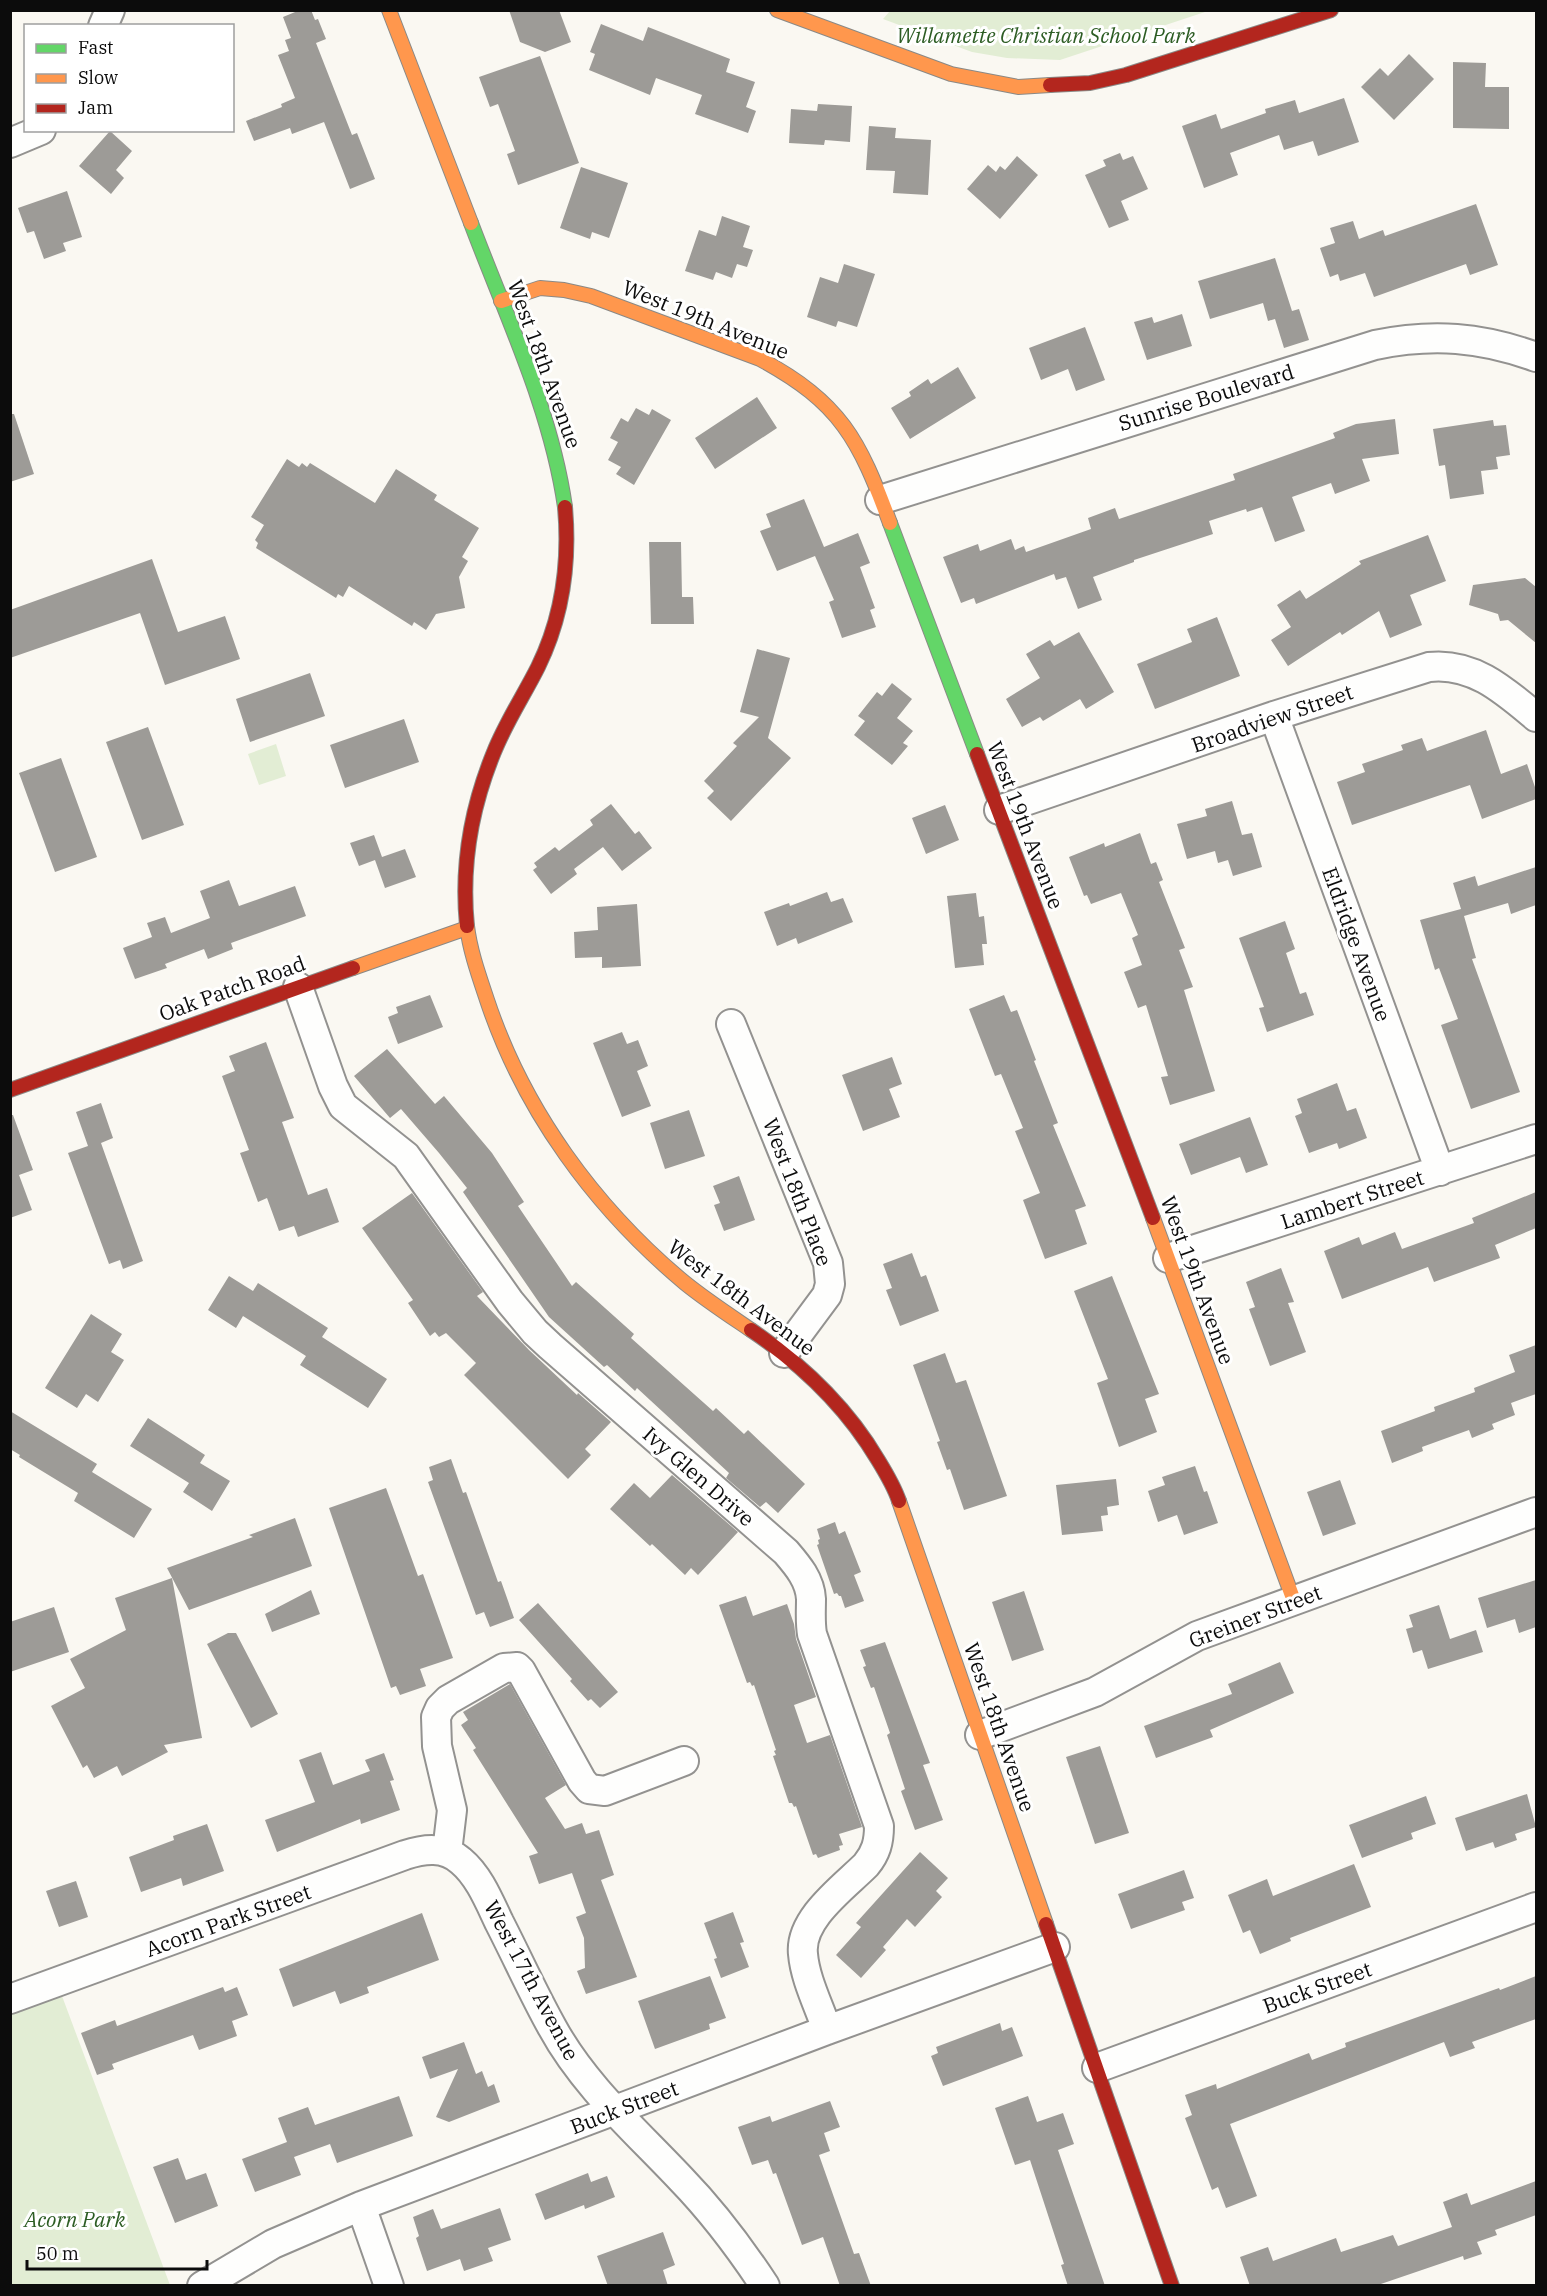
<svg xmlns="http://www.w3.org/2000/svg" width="1547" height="2296" viewBox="0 0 1547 2296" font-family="'IBM Plex Serif',serif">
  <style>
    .green { fill: #e2edd4 }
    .building { fill: #9d9b97 }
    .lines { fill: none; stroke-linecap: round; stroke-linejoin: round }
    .street-casing { stroke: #939290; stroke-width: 32 }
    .fast-casing { stroke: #8a8986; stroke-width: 16 }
    .slow-casing { stroke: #8a8986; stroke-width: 16 }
    .jam-casing { stroke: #8a8986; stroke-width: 16 }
    .street { stroke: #fefefd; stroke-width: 28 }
    .fast { stroke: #63d668; stroke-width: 14 }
    .slow { stroke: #ff974d; stroke-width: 14 }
    .jam { stroke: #b3261e; stroke-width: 14 }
    .labels { text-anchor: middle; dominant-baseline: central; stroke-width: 6; stroke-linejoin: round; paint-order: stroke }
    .park-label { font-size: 21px; font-style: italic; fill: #2d5d24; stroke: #fff }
    .street-label { font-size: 21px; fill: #0c0c0c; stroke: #fff }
  </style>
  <rect width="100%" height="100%" fill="#faf8f2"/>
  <path class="green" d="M890,11V10L1208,11L1060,60L1007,58L972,52L883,19Z
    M276,744L286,776L259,785L248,754Z
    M62,1996L170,2285H11V2014Z"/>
  <path class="building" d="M300,10H311L315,20L318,19L326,39L316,43L352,135L357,133L375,179L350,189L324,122L292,134L290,128L254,141L246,121L282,107L281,104L295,98L278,55L289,51L285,40L291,38L283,17Z
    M509,10H559L571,42L545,52L520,42Z
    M601,24L643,41L648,27L730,59L726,72L755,82L746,107L756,111L748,133L695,114L702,95L656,78L650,95L589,70L595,54L590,52Z
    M1409,54L1434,79L1394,120L1361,87L1380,68L1388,76Z
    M540,56L579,163L518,185L507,154L515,151L498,104L490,107L479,77Z
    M1453,62L1486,63L1485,87H1509V129L1453,128Z
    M1344,98L1359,142L1318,156L1313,141L1284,150L1279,135L1230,153L1238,175L1204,188L1182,126L1216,114L1221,129L1266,113L1265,109L1295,100L1299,113Z
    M818,104L852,106L850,142L825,140L824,145L789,143L791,109L817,111Z
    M869,126L896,128L895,138L931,140L928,195L893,193L895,171L866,170Z
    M110,131L132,151L116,170L124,178L111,194L79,166Z
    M1120,153L1123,160L1133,156L1148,189L1121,201L1129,220L1109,228L1085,175L1106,166L1103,160Z
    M1017,156L1038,175L1000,219L967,189L988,165L996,172L1000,166L1005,170Z
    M581,167L628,183L609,238L592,232L590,239L560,228Z
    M67,191L82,237L63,243L66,251L44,259L34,231L27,233L18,208Z
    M1476,204L1498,265L1470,275L1466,264L1374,297L1365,273L1340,281L1338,274L1330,277L1320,248L1335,243L1330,228L1353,221L1359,239L1383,230L1385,236Z
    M722,216L750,226L743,247L753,250L747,267L737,264L732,278L716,272L713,280L685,271L699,230L716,236Z
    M1275,258L1292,311L1299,309L1309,340L1284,348L1275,319L1268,321L1263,303L1210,319L1198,281Z
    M844,264L875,274L857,327L838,321L836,327L807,317L820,277L838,283Z
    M1182,314L1192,346L1147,360L1134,322L1152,317L1154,323Z
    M1085,327L1105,380L1076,391L1068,369L1041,380L1029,348Z
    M958,367L976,398L910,439L891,408L911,396L909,392L928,379L931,384Z
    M757,397L777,428L715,469L695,438Z
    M636,408L649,415L652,409L671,420L634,485L616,474L621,467L608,460L618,442L610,438L621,418L628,422Z
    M10,414H14L34,474L10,482Z
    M1395,419L1399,454L1362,459L1370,481L1335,494L1331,483L1292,497L1305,531L1275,542L1262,507L1247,512L1246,509L1209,521L1213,534L1134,560V562L1093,577L1102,600L1078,609L1066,577L1056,580L1054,574L976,604L974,598L961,603L943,557L978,544L980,551L1011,539L1015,550L1024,546L1026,552L1091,529L1088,518L1115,508L1119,519L1235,480L1233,474L1335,438L1333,433L1356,424Z
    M1493,420L1494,426L1506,425L1510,455L1496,457L1498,469L1481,471L1484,494L1450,499L1445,465L1439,466L1433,429Z
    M287,459L299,467L302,463L307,467L310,463L375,503L396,469L437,495L434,500L479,528L462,557L468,561L459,577L465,608L436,614L426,630L414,622L412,626L349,586L343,597L338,594L336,598L256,548L258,543L255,540L264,525L251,517Z
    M804,499L824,547L858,533L870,563L860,567L875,608L870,610L876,627L842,638L829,602L834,600L815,556L777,571L760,531L771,527L766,514Z
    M1428,535L1446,581L1410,595L1422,625L1390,638L1379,611L1342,635L1340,632L1288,666L1271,640L1291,627L1277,605L1300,590L1306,599L1361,564L1359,561Z
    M649,542H681L682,597H693L694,624H651Z
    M152,559L178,632L225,616L240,659L165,685L140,613L10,658V610Z
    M1525,578L1536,587V643L1508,620L1500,621L1498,614L1469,605L1473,585Z
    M1217,617L1240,676L1155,709L1137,664L1192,642L1187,629Z
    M1079,632L1114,692L1086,709L1080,699L1043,721L1040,717L1022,727L1006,699L1040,678L1026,654L1050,640L1054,646Z
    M757,649L790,658L768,738L791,758L731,821L707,798L714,791L704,781L737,746L733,743L759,717L740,712Z
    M310,673L325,716L250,742L236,699Z
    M892,683L912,699L897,718L913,731L903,743L908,746L892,765L854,735L865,721L858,716L877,692L882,696Z
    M404,719L419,762L345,788L330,745Z
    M148,727L184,825L142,840L106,742Z
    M1486,730L1501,774L1527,764L1536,790V799L1482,819L1470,785L1352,825L1337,782L1365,772L1362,764L1403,750L1401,745L1422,738L1427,751Z
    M61,758L97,857L55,872L19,773Z
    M1232,801L1242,835L1252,833L1262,867L1233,876L1228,860L1218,863L1215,851L1187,859L1177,824L1207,816L1205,809Z
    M611,804L635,834L639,831L652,848L622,871L603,847L574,869L577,874L551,894L533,870L537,867L534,863L555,847L559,851L593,825L590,820Z
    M945,805L959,840L926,854L912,818Z
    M1140,833L1151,864L1156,862L1163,880L1159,882L1185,948L1179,950L1193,987L1184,990L1215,1091L1170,1105L1161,1077L1168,1076L1146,1005L1138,1008L1124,972L1142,965L1132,938L1138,935L1121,893L1091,904L1087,895L1084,896L1069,857L1104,843L1105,847Z
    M374,835L382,857L405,849L416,877L385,888L375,860L359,866L350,843Z
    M1536,867V905L1511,914L1508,903L1464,916L1476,958L1472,959L1520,1092L1471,1109L1441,1025L1458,1019L1439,968L1435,970L1420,920L1461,909L1453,883L1475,876L1478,886Z
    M229,880L239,906L295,886L306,916L231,943L233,949L208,959L204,949L165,964L167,968L135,979L123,948L152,937L147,923L165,917L171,933L210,918L200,891Z
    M827,892L831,902L843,898L853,922L798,944L796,938L777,946L764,912L789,903L790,906Z
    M976,893L979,917L984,916L987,944H982L984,965L955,968L947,896Z
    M637,904L641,966L602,968V957L575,958L574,932L598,930L597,907Z
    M1285,921L1295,949L1286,953L1300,994L1306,992L1314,1015L1267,1032L1259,1008L1264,1007L1239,938Z
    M430,995L443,1027L398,1044L388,1017L398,1013L396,1007Z
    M1004,995L1011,1012L1017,1010L1036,1060L1034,1061L1058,1123L1053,1125L1086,1206L1075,1210L1087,1244L1045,1259L1023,1200L1040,1193L1015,1131L1023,1128L1001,1074L995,1076L969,1009Z
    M622,1032L627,1044L638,1040L648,1066L637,1071L651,1106L622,1117L593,1043Z
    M266,1042L294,1118L282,1122L308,1195L327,1188L339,1222L298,1237L294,1226L279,1231L267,1198L258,1202L240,1153L249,1150L222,1076L235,1071L229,1056Z
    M387,1049L435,1104L444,1096L492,1153L524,1202L518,1206L572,1286L576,1282L634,1334L631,1338L713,1411L716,1408L744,1434L748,1430L805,1484L778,1513L766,1502L760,1507L726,1478L729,1473L637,1388L635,1391L607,1365L604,1367L549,1317L463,1192L467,1188L439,1153L401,1109L390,1118L354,1076Z
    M892,1057L902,1084L889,1089L900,1117L863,1131L842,1075Z
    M1337,1083L1347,1111L1356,1108L1367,1138L1339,1149L1337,1143L1309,1153L1295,1116L1302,1113L1297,1099Z
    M101,1103L113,1138L101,1143L143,1261L123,1269L120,1260L109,1264L68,1153L88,1146L76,1112Z
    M689,1110L705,1156L665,1169L650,1123Z
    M10,1115H13L33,1170L19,1175L32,1210L10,1218Z
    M1250,1117L1268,1165L1246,1173L1240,1157L1191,1175L1179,1144Z
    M739,1176L755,1220L724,1231L714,1205L720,1203L713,1186Z
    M1536,1192V1228L1495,1245L1500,1258L1434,1282L1428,1267L1342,1299L1324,1251L1359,1237L1362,1245L1395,1232L1402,1249L1474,1223L1472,1218Z
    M412,1193L483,1292L477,1296L529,1350L577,1395L578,1393L611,1422L585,1449L591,1455L568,1479L464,1375L476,1363L446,1333L439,1337L435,1332L430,1336L408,1303L413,1300L362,1228Z
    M912,1253L921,1277L926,1275L939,1311L900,1326L886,1290L892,1288L883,1264Z
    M1281,1268L1294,1302L1288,1303L1306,1352L1270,1366L1249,1309L1255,1307L1246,1282Z
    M229,1276L253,1291L258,1283L328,1328L322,1337L387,1379L368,1408L300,1365L306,1356L243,1316L236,1328L208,1310Z
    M1112,1276L1159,1394L1145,1399L1157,1432L1119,1447L1097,1383L1108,1379L1074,1291Z
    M91,1314L122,1334L111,1352L124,1360L98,1402L86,1394L77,1408L45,1388Z
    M1536,1345V1394L1511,1403L1515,1415L1492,1424L1494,1429L1472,1438L1469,1430L1422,1447L1423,1451L1392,1463L1381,1431L1435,1411L1434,1407L1475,1392L1474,1388L1515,1372L1509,1355Z
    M945,1353L956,1383L966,1380L1007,1496L964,1510L950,1469L947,1470L937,1442L940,1441L913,1365Z
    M10,1411L97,1464L92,1472L152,1509L134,1538L74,1501L78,1493L19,1457L20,1455L10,1449Z
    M148,1418L205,1455L200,1463L230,1481L212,1511L183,1492L189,1483L130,1446Z
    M451,1459L463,1493L466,1492L498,1582L501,1581L514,1618L490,1627L484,1612L476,1615L428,1482L433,1480L429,1467Z
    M1195,1466L1204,1492L1207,1491L1218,1523L1184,1535L1177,1515L1158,1522L1148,1491L1165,1485L1162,1477Z
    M672,1475L738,1532L698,1575L691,1568L685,1575L652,1544L650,1546L610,1509L634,1483L650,1498Z
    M1116,1479L1119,1505L1107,1507L1108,1515L1101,1516L1103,1531L1062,1535L1056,1485Z
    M1340,1480L1356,1524L1323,1536L1307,1492Z
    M386,1488L418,1576L423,1574L453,1658L420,1669L426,1686L400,1695L396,1686L391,1688L329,1508Z
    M295,1518L312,1566L189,1610L167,1568L253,1537L249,1535Z
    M835,1522L839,1534L845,1531L861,1572L854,1575L864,1601L845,1608L841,1596H839L837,1593L834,1594L817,1545L819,1544L818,1540L820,1539L817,1529Z
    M172,1578L202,1738L164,1745L168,1752L122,1776L117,1766L94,1778L87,1765L83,1768L51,1706L85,1688L70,1659L126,1630L115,1598Z
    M1536,1580V1627L1519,1633L1515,1619L1487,1628L1478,1598Z
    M311,1590L320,1614L272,1632L265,1614Z
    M1024,1591L1044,1650L1012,1661L992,1602Z
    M746,1596L753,1616L787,1604L794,1624L796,1639L816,1697L794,1705L807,1743L830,1735L862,1827L839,1834L843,1845L839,1846L840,1850L818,1858L816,1854L813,1855L796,1806L794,1807L792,1803H789L773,1756L776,1755L774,1751L776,1750L754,1685L752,1686L750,1682L747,1683L719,1605Z
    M538,1603L618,1692L600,1708L591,1699L588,1701L570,1681L572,1679L519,1620Z
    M1439,1605L1450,1639L1476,1630L1483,1652L1428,1669L1422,1650L1413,1653L1406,1629L1413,1627L1409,1615Z
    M54,1607L69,1652L10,1672V1622Z
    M228,1633H236L278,1714L251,1728L207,1644Z
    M885,1642L930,1763L923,1765L943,1820L915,1830L901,1791L905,1789L887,1735L890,1733L874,1687L871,1688L863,1667L866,1666L860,1650Z
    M1280,1662L1294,1693L1210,1730L1213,1737L1156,1758L1144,1726L1232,1694L1228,1684Z
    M510,1684L566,1785L545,1798L565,1829L582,1823L586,1834L599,1830L614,1875L601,1880L637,1977L586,1994L577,1971L585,1968L584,1938L576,1917L586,1913L572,1873L539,1884L529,1856L538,1853L473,1750L476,1748L461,1725L468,1720L463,1712Z
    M1100,1746L1129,1833L1095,1844L1066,1757Z
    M321,1752L333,1785L370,1771L365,1760L384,1753L394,1780L390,1781L400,1810L361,1824L360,1819L277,1852L265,1820L315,1802L299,1760Z
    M1527,1794L1536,1827L1515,1834L1517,1840L1495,1848L1493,1842L1466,1851L1455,1818Z
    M1426,1796L1436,1824L1411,1833L1413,1839L1362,1858L1349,1825Z
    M207,1824L224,1871L183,1886L181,1878L141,1892L129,1857L174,1840L173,1836Z
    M920,1852L948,1878L936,1891L942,1897L915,1927L907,1919L883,1947L886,1950L861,1978L836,1955L861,1927L856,1923Z
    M1354,1864L1371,1907L1290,1938L1291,1941L1260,1954L1250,1930L1243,1933L1228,1895L1267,1879L1273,1896Z
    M1184,1870L1194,1898L1182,1902L1185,1910L1131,1929L1118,1894Z
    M76,1881L88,1917L59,1927L46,1891Z
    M733,1912L744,1942L740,1943L749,1967L721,1978L714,1959L717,1958L704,1923Z
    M422,1913L439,1960L367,1987L369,1993L340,2004L335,1991L293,2007L279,1969Z
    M710,1976L726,2018L709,2024L710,2029L655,2049L638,2001Z
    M1536,1976V2019L1472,2042L1475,2048L1450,2057L1444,2042L1230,2124L1257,2196L1226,2208L1218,2187L1212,2190L1185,2118L1192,2115L1185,2095L1216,2084L1217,2089L1309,2053L1312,2060L1346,2047L1345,2043L1499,1988L1500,1990Z
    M223,1987L225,1992L237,1987L248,2015L232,2021L237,2036L199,2050L193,2035L112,2064L114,2069L97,2075L81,2033L115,2020L117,2026Z
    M1000,2023L1002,2031L1012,2027L1023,2056L943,2086L931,2056L938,2053L936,2047Z
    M464,2042L476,2074L482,2071L488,2087L494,2084L500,2102L449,2122L436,2117L458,2069L430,2079L422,2057Z
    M399,2096L413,2136L337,2163L330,2144L294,2157L301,2175L255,2192L242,2159L287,2142L278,2118L308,2107L315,2125Z
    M1028,2096L1037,2122L1063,2113L1074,2144L1058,2150L1105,2286H1068L1061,2265L1064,2264L1030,2160L1015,2165L995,2108Z
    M830,2101L840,2127L824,2133L830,2151L819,2155L854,2254L859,2253L871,2286H840L823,2237L802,2245L776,2173L773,2174L768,2160L752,2165L738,2127L770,2116L772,2122Z
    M178,2158L186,2180L206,2173L218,2206L175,2223L153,2167Z
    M588,2173L591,2182L607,2176L615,2197L585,2209L584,2205L545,2220L535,2194Z
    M1536,2181V2215L1495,2230L1497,2235L1477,2242L1482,2254L1464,2260L1463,2256L1375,2286H1250L1240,2257L1268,2247L1273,2261L1336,2238L1341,2252L1393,2235L1398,2246L1452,2227L1443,2202L1467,2193L1471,2205Z
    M500,2208L511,2240L488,2248L493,2261L464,2271L460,2259L427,2271L416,2238L419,2236L413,2217L433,2209L441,2229Z
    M663,2232L675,2265L663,2270L668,2286H608L597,2256Z"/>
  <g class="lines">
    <defs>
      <path id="street" d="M103,26L110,10
        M10,143L41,130
        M880,500L1375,345C1433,333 1481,337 1536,357
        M1274,716L1440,1171
        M999,810L1274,716L1429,667C1473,662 1505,691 1536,717
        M298,987L333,1086L343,1106L406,1156L510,1302L535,1332L550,1346L786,1552C798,1566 810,1580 811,1599C811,1611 810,1622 812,1634L879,1826C879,1842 876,1853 866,1865C844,1887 799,1919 803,1954C805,1979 819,2006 827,2030
        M731,1024L828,1263L830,1284L827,1295L784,1353
        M1168,1258L1536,1139
        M980,1735L1095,1692L1197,1636L1536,1512
        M447,1852L452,1810L437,1746L436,1717L440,1708L448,1700L504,1668L517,1667L521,1671L582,1781L589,1789L605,1791L684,1761
        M10,1999L405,1855C424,1849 444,1846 461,1861C479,1876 489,1901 499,1922C517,1957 533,1993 552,2027C584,2086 636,2131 681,2179C713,2212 740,2248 765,2286
        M1097,2068L1536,1907
        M361,2206L389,2286
        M202,2286L273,2244L361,2206L827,2030L1055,1947"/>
      <path id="fast" d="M471,223C506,316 551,409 565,507
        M890,523L977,754"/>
      <path id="slow" d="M389,10L471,223
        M777,10L951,74L1018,87L1050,85
        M501,301L540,288L564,290L591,296L760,359C841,403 859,439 890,523
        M467,926C470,951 479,976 487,1000C524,1111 595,1208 685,1283C706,1300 729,1315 751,1330
        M353,968L467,928
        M1153,1218L1294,1601
        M899,1501L1046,1924"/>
      <path id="jam" d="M1050,85L1090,83L1126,75L1331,10
        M977,754L1153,1218
        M467,926C461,866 471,808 494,752C506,722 524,695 538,667C563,616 570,564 565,507
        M10,1090L353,968
        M751,1330C803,1365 846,1406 878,1460C886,1473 894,1486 899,1501
        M1046,1924L1172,2286"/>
    </defs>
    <use href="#street" class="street-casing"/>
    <use href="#fast" class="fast-casing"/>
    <use href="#slow" class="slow-casing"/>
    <use href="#jam" class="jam-casing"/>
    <use href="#street" class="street"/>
    <use href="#fast" class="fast"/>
    <use href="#slow" class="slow"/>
    <use href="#jam" class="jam"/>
  </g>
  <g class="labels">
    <g class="park-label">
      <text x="1046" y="35">Willamette Christian School Park</text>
      <text x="75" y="2219">Acorn Park</text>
    </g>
    <g class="street-label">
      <text transform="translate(706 319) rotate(22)">West 19th Avenue</text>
      <text transform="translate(545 364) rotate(70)">West 18th Avenue</text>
      <text transform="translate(1206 397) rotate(-17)">Sunrise Boulevard</text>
      <text transform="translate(1272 718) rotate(-19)">Broadview Street</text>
      <text transform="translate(1026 825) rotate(69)">West 19th Avenue</text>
      <text transform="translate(1357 944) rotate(70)">Eldridge Avenue</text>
      <text transform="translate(232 988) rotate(-20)">Oak Patch Road</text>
      <text transform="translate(798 1192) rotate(69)">West 18th Place</text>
      <text transform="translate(1352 1199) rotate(-18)">Lambert Street</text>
      <text transform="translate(1198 1280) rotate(70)">West 19th Avenue</text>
      <text transform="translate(742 1297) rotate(37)">West 18th Avenue</text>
      <text transform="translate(699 1476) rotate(41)">Ivy Glen Drive</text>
      <text transform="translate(1255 1616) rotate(-21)">Greiner Street</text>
      <text transform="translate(1000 1727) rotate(71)">West 18th Avenue</text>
      <text transform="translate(228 1920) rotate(-20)">Acorn Park Street</text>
      <text transform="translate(532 1980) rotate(62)">West 17th Avenue</text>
      <text transform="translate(1317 1987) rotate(-20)">Buck Street</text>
      <text transform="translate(624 2107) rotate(-21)">Buck Street</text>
    </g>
  </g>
  <rect width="1547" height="2296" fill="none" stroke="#0c0c0c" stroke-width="24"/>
  <rect x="24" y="24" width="210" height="108" fill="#ffffff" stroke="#9e9e9e" stroke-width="1.5"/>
  <rect x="36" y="44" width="30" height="9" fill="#63d668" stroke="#9e9e9e" stroke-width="1.5"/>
  <text x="78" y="54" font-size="18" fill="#0c0c0c">Fast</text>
  <rect x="36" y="74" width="30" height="9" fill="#ff974d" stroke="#9e9e9e" stroke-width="1.5"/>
  <text x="78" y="84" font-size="18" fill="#0c0c0c">Slow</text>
  <rect x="36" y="104" width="30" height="9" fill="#b3261e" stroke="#9e9e9e" stroke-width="1.5"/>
  <text x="78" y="114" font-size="18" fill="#0c0c0c">Jam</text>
  <path d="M27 2260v9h180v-9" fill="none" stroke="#0c0c0c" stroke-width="3"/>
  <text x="36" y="2260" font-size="18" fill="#0c0c0c" stroke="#ffffff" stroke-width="4.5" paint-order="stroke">50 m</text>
</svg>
